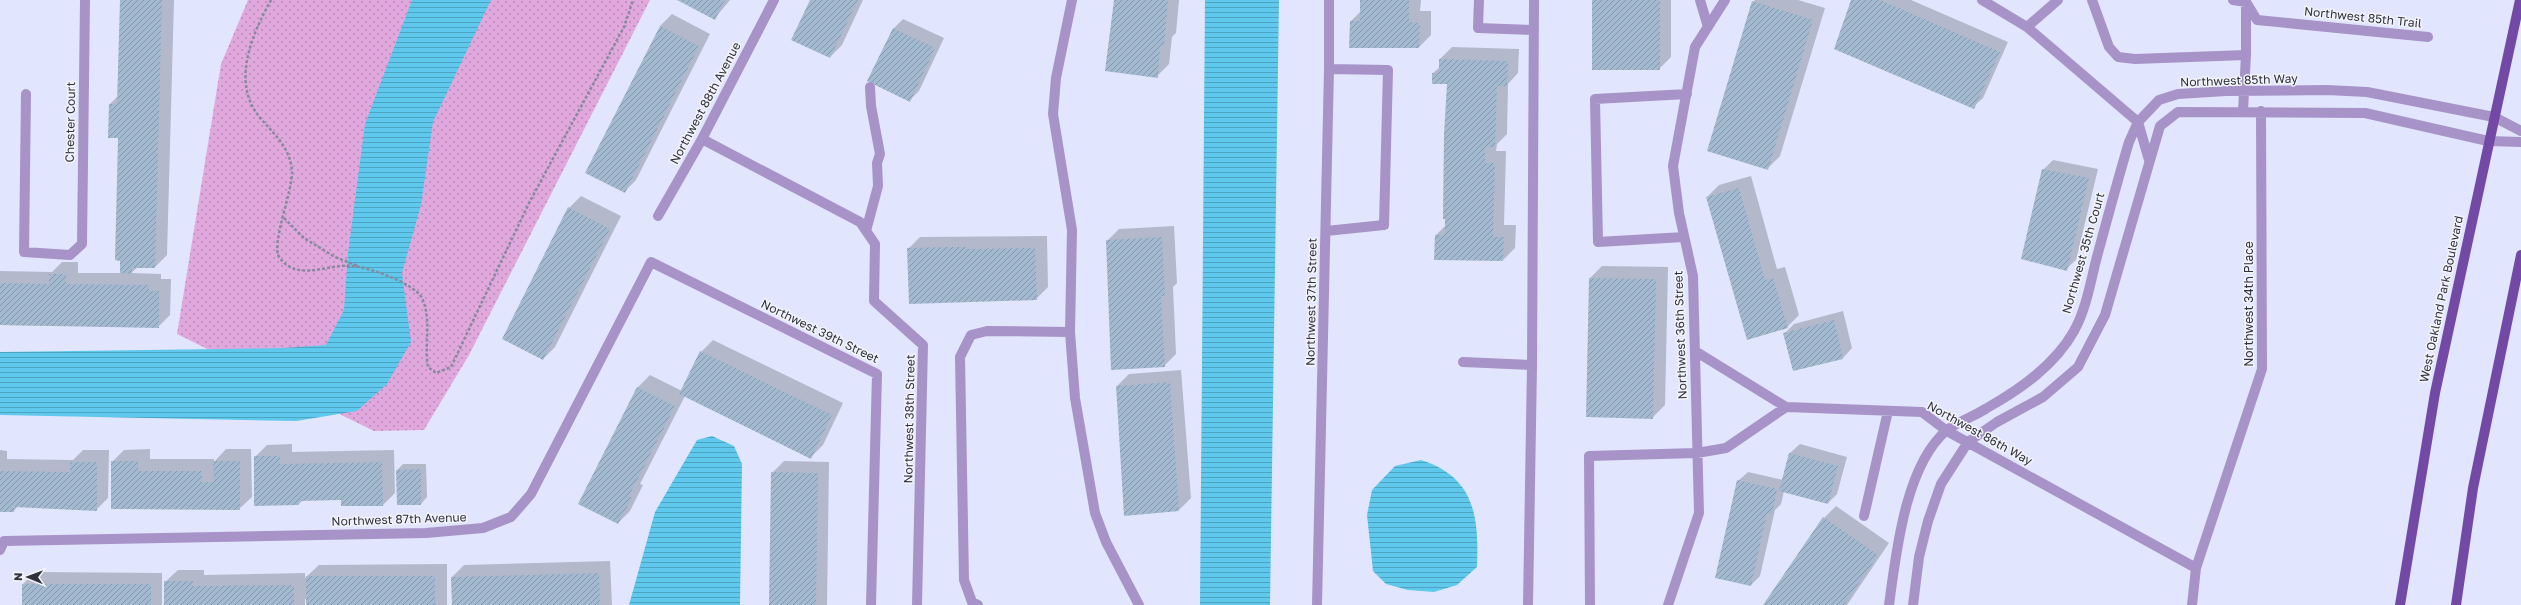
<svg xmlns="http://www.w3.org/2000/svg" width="2521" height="605" viewBox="0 0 2521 605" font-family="'Golos Text',sans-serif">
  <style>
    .grass { fill: url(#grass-dots) }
    .water { fill: url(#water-rules) }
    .shadow { fill: #0003 }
    .building { fill: url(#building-hatch) }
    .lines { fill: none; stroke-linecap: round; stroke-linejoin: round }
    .path { stroke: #868a9c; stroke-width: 2.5; stroke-dasharray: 3 2; stroke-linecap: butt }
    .minor { stroke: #a793c7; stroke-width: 10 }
    .major { stroke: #7349a6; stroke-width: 10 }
    .labels { text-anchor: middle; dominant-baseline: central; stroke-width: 3; stroke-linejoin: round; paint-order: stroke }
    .street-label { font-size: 12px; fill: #2f313d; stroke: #f3f4fa }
  </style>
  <defs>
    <pattern id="grass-dots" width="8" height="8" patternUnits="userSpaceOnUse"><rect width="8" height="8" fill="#e1a8de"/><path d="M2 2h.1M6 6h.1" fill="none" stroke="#b789b5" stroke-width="1.8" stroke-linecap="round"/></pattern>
    <pattern id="water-rules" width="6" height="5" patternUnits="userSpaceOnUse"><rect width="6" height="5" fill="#5ec8ed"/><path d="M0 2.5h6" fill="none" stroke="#4ea3c1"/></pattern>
    <pattern id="building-hatch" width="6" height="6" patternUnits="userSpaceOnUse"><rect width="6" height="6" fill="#a3b9d0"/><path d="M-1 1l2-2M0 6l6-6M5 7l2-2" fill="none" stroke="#8597aa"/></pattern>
  </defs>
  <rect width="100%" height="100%" fill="#e1e6fe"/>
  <path class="grass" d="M248,0H650L469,355L424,430L374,431L177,334L221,64Z"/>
  <path class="water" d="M412,0H491L433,122L421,205L402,273L411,342L387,384L357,411L296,421L0,415V352L284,348L326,345L344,310L348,253L365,124Z
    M1205,0H1279L1270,605H1200Z
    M712,436L734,446L742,464L740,605H629L655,512L697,440Z
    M1421,460C1475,477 1479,517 1477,567L1457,585L1434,592L1408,590L1386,584L1373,571L1367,515L1372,490L1395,466Z"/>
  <path class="shadow" d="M121,0H174L167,255L155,267H138L131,273L161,274V279H171L170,315L158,327L0,325V271L52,272L62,262H78V273H121L119,137L110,104L118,96Z
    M679,0H730L715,18Z
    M811,0H863L842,45L830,57Z
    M1114,0H1179L1176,33L1172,37L1169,64L1157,76Z
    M1361,0H1421L1420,11H1431V35L1419,47L1351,21L1361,11Z
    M1593,0H1671V57L1659,69Z
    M1755,0H1798L1825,8L1780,156L1768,168L1753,2Z
    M1852,0H1911L2008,42L1983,98L1973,107Z
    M672,14L710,34L636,180L624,192L660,26Z
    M903,19L944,38L919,91L910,100L869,81L894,28Z
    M1452,47L1519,49L1518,73L1508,84L1507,134L1497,144L1496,151H1506L1504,225H1516L1515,248L1503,260L1436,235L1446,225L1448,83L1433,73L1440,67V59Z
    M2053,160L2098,169L2076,260L2066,269L2043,170Z
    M1751,176L1777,269L1785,267L1799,315L1787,327L1707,197L1719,185Z
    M581,196L621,216L555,347L543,359L569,208Z
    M1174,226L1177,283L1173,287L1176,354L1164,366L1107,241L1119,229Z
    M1047,236L1048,287L1036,299L908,249L920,237Z
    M1602,266L1668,267L1665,405L1652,418L1590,278Z
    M1843,311L1852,348L1843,358L1794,370L1785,333L1794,324Z
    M713,340L843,403L823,445L811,457L685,396L640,484L643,485L630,511L618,523L579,503L638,387L650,375L682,391L701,352Z
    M1181,370L1191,498L1179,510L1117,386L1129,374Z
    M292,444V452L394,450L395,493L383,505L342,499L303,500L299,504L255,457L267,445Z
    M1800,444L1847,457L1837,494L1828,503L1784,491L1781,504L1775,510L1760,576L1751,585L1738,481L1748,472L1783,480L1790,453Z
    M150,449V459H214V462L226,449H251L252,497L239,509L112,462L124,450Z
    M0,450L7,451V459L73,460L83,450H109L108,498L96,510L18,506L14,511H0Z
    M784,461L829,462L827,605H770L772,473Z
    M403,464H426L427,497L421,504H398L397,470Z
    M1836,506L1889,543L1847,605H1764L1824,518Z
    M610,561L612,605H453L452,577L464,565Z
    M447,564V605H307V599H305V605H165V582L178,570H204V575L305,573V578L319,565Z
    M35,572L162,573V605H23V584Z"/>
  <path class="building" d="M120,0H162L155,268H132V274L120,273V261L115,260L118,138H108L109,104H117Z
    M677,0H725L715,20Z
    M810,0H858L830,58L791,40Z
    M1114,0H1168L1164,46H1160L1158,78L1105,71Z
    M1360,0H1409V22L1420,23L1419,48H1349L1350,21H1360Z
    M1592,0H1660V70H1592Z
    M1851,0H1880L2000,52L1974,109L1834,49Z
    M1752,1L1813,20L1768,170L1707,151Z
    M660,26L699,46L625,193L585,173Z
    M893,28L935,48L910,102L867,81Z
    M1439,59L1508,61L1507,86H1497L1495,147H1485V163H1495L1493,237H1504L1503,261L1434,260L1435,235H1445V219H1443L1444,134L1447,84H1432V73H1439Z
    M2042,169L2089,178L2067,271L2021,259Z
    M1739,188L1765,280L1773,278L1788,328L1747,340L1706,197Z
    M568,207L610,229L543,360L502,339Z
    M1162,237L1165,296H1161L1165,367L1111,370L1106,240Z
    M948,247H966V249L1035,248L1037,300L909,304L907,248Z
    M49,274H66V284L149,285V291H159V328L0,325V283L49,284Z
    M1589,278L1656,279L1653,419L1586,417Z
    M1834,320L1843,359L1793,371L1783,333Z
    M700,351L832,415L811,459L679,394Z
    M1170,382L1179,511L1124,516L1116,386Z
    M637,387L675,406L629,496L632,498L618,524L578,504Z
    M1789,453L1838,466L1828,504L1779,491Z
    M254,456H280V464L382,462L383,506H341V500L299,501V505L254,506Z
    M111,461H138V471H202V482H214L213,461H240V510L111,509Z
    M70,462H97V511L14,507V512H0V471L70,472Z
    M421,469V505H397L396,470Z
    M771,472L818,473L816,605H769Z
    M1737,480L1777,489L1772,514L1767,513L1751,586L1715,578Z
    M1823,517L1878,555L1844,605H1763Z
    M599,573L600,605H452L451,577Z
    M306,576H435V605H306Z
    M164,581H193L192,586L294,585V605H164Z
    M22,584H151V605H22Z"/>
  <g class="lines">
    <path class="path" d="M271,0C251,36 230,85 262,120C276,136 290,148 292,171C293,190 271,244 279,257C297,283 328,263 353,266C370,268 414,283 422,298C432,319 424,345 428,367L436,373L451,367L529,203L624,27L633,0
      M284,218L304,238L335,257L358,266"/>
    <path class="minor" d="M1072,0L1056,78L1053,114L1072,230L1070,332L1075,398L1095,513L1106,542L1139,605
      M1479,0L1478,28L1534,30
      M1700,0L1708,27
      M1982,0L2027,27L2138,122
      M2092,0L2109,47L2118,57L2135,59L2246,55
      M2233,0L2246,2L2257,20L2428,37
      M2027,27L2058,0
      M26,94L24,252L70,255L82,244L85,0
      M2243,111L2246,55V1
      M2138,122L2149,160
      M702,139L860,222L875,244L874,301L923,345L917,605
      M658,216L702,139L774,0
      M866,231L878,186L877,163L880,154L871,106L870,87
      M1326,231L1384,225L1388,70L1329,69
      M1684,237L1598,242L1595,99L1687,94
      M1695,351L1786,407L1922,412L1947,431L2196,568
      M1463,362L1532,365L1528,605
      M1532,365L1534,0
      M1864,516L1888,411
      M0,550L4,541L426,533L483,528L511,517L531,494L651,262L877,374L871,605
      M978,605L972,602L964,580L960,357L971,335L987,331L1070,332
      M1317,605L1329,69V0
      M1590,605L1589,456L1697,453L1726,448L1786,407
      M1668,605L1699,513L1693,276L1679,213L1673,166L1695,47L1725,0
      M1889,605C1896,554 1905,465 1947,430C1959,421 1975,416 1987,408C2021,389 2055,365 2074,331C2087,308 2091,278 2098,253C2108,216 2118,179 2129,142L2138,122L2159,100L2178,94L2226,91L2327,90L2367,92L2494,117L2521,131
      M1913,605L1919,557L1928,521L1941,484L1968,442L1997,422L2043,397L2078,367L2105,315L2160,126L2178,112L2365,113L2488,141L2521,142
      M2192,605L2196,568L2262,369L2261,111"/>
    <path class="major" d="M2400,605L2435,393L2520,0
      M2456,605L2473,488L2521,255"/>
  </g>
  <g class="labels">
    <g class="street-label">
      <text transform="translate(2363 17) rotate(6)">Northwest 85th Trail</text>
      <text transform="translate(2239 80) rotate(-2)">Northwest 85th Way</text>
      <text transform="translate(705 103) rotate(-62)">Northwest 88th Avenue</text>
      <text transform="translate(70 122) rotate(-89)">Chester Court</text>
      <text transform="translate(2083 253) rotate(-74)">Northwest 35th Court</text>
      <text transform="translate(2441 299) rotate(-78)">West Oakland Park Boulevard</text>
      <text transform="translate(1311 302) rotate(-89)">Northwest 37th Street</text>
      <text transform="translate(2248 304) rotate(-90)">Northwest 34th Place</text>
      <text transform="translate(820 331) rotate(26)">Northwest 39th Street</text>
      <text transform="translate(1680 335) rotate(-92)">Northwest 36th Street</text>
      <text transform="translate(909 419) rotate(-89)">Northwest 38th Street</text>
      <text transform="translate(1980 433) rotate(29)">Northwest 86th Way</text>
      <text transform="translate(399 519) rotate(-2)">Northwest 87th Avenue</text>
    </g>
  </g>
  <g transform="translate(28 577) rotate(271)" stroke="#f3f4fa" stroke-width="3" paint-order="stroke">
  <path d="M0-3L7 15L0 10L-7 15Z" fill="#2f313d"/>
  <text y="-6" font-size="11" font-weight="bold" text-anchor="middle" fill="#2f313d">N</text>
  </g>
</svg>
